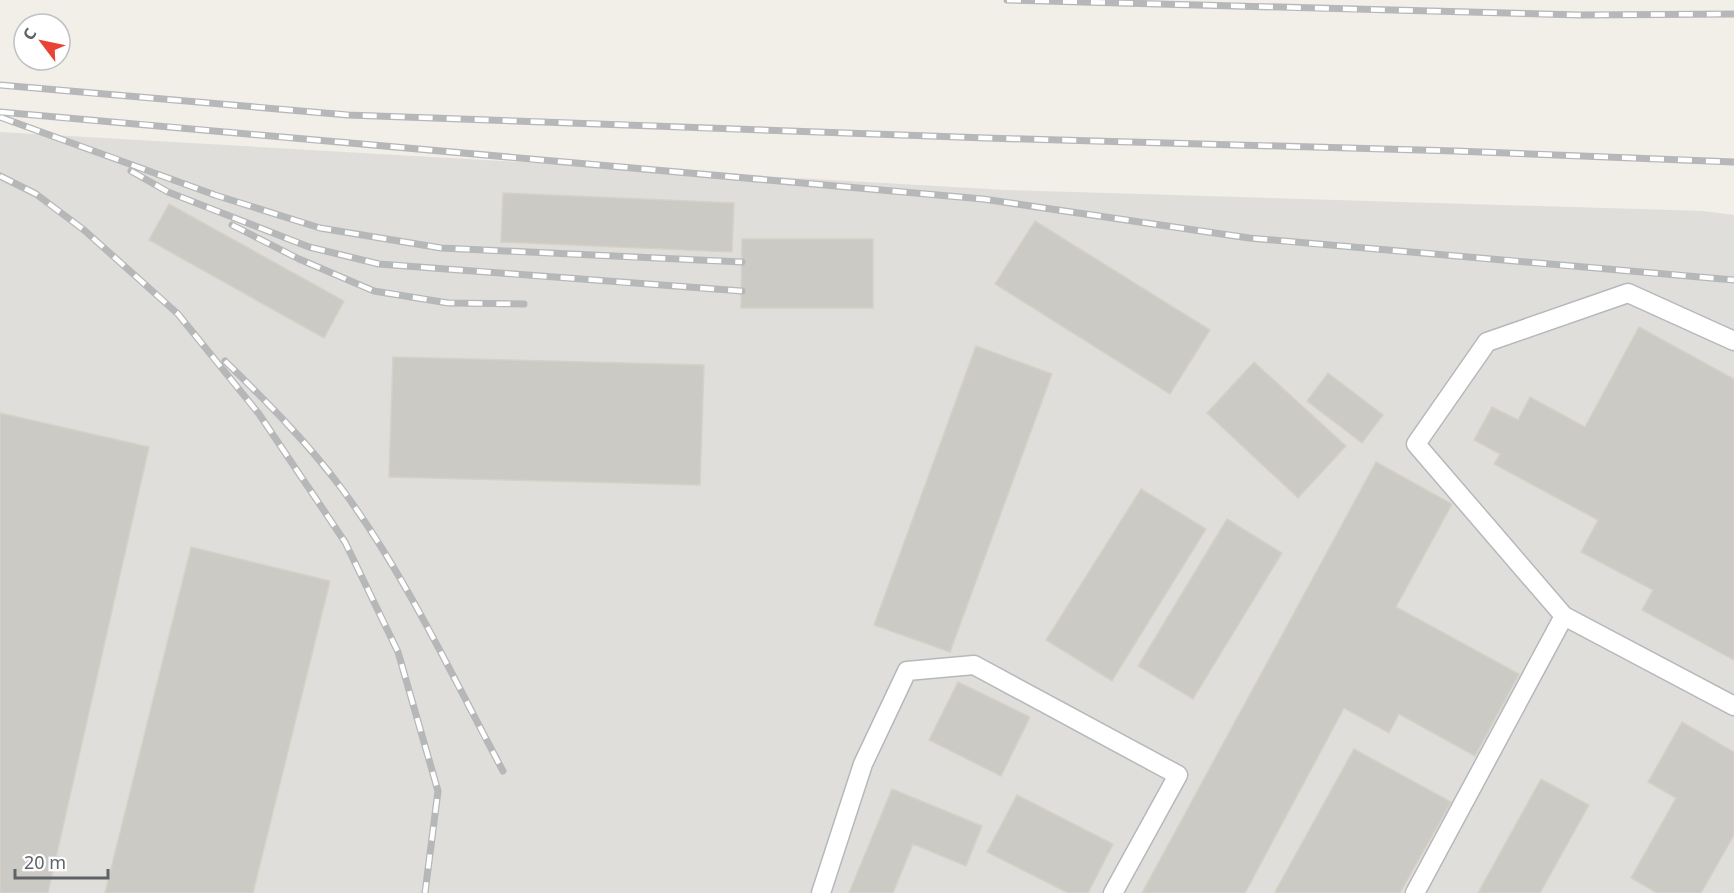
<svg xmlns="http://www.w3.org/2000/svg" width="1734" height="893" viewBox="0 0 1734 893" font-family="'Noto Sans',sans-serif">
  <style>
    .industrial { fill: #e0deda }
    .building { fill: #cccac5; stroke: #d6d1c6; stroke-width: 1.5 }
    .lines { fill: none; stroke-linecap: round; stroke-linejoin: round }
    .lane-casing { stroke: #b5b8bc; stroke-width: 21 }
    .lane { stroke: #fff; stroke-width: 18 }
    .rail-casing { stroke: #b6b7b8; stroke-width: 7 }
    .rail { stroke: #fff; stroke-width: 4.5; stroke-dasharray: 14; stroke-linecap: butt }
  </style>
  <rect width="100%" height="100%" fill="#f1efe8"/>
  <path class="industrial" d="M0,132L1006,190L1703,211L1734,215V893H0Z"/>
  <path class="building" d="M503,193L734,203L732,252L501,242Z
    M169,204L344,301L324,338L149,240Z
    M1035,221L1210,330L1170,394L995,284Z
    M742,239H873V308H741Z
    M1639,327L1734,379V660L1642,610L1653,590L1581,552L1598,520L1494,464L1500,454L1474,440L1492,407L1518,420L1530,397L1585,427Z
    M976,346L1052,374L950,652L874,625Z
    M393,357L704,365L700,485L389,477Z
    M1254,362L1346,446L1298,498L1207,413Z
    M1328,373L1383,415L1362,443L1307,401Z
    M0,413L149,447L48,893H0Z
    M1376,462L1452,504L1396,607L1519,674L1475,756L1399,714L1389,733L1344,708L1245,893H1142Z
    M1141,489L1206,529L1112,681L1046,640Z
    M1227,519L1282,553L1193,699L1138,666Z
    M191,547L330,581L253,893H105Z
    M958,682L1030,717L1001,776L929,740Z
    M1682,722L1734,752V835L1701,893H1657L1631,878L1676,798L1648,782Z
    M1354,749L1451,802L1400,893H1277L1275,892Z
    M1541,779L1589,805L1540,893H1478Z
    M892,789L982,826L966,866L913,844L893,893H849Z
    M1017,795L1113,844L1088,893H1068L987,852Z"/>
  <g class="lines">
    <defs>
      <path id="lane" d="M1564,616L1734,706
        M821,893L863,764L907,671L974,665L1178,775L1113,893
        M1415,893L1564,616L1416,444L1487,342L1628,293L1734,341"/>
    </defs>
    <use href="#lane" class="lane-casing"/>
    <use href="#lane" class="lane"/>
    <defs>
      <path id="rail" d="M1007,0L1581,15L1734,14
        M0,85L348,115L986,138L1455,151L1734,162
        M0,112L983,199L1249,238L1734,280
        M0,117L215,195L320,228L441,248L742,262
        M131,171L168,192L309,247L379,264L742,291
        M0,176L36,194L84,230L178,314L259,414L345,542L398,652L438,791L425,893
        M232,225L299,259L374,291L448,303L524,304
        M225,361C266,401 308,443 342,489C406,576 452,676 503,771"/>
    </defs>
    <use href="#rail" class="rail-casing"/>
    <use href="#rail" class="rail"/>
  </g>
  <g transform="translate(42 42) rotate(302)"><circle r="28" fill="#ffffff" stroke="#bfc1c3" stroke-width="1.5"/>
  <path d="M0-4.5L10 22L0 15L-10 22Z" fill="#ea4335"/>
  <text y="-9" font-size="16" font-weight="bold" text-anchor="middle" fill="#5f6368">С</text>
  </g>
  <path d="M15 869v9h93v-9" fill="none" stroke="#5f6368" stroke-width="3"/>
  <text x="24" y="869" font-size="18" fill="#5f6368" stroke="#ffffff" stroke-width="4.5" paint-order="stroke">20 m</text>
</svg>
